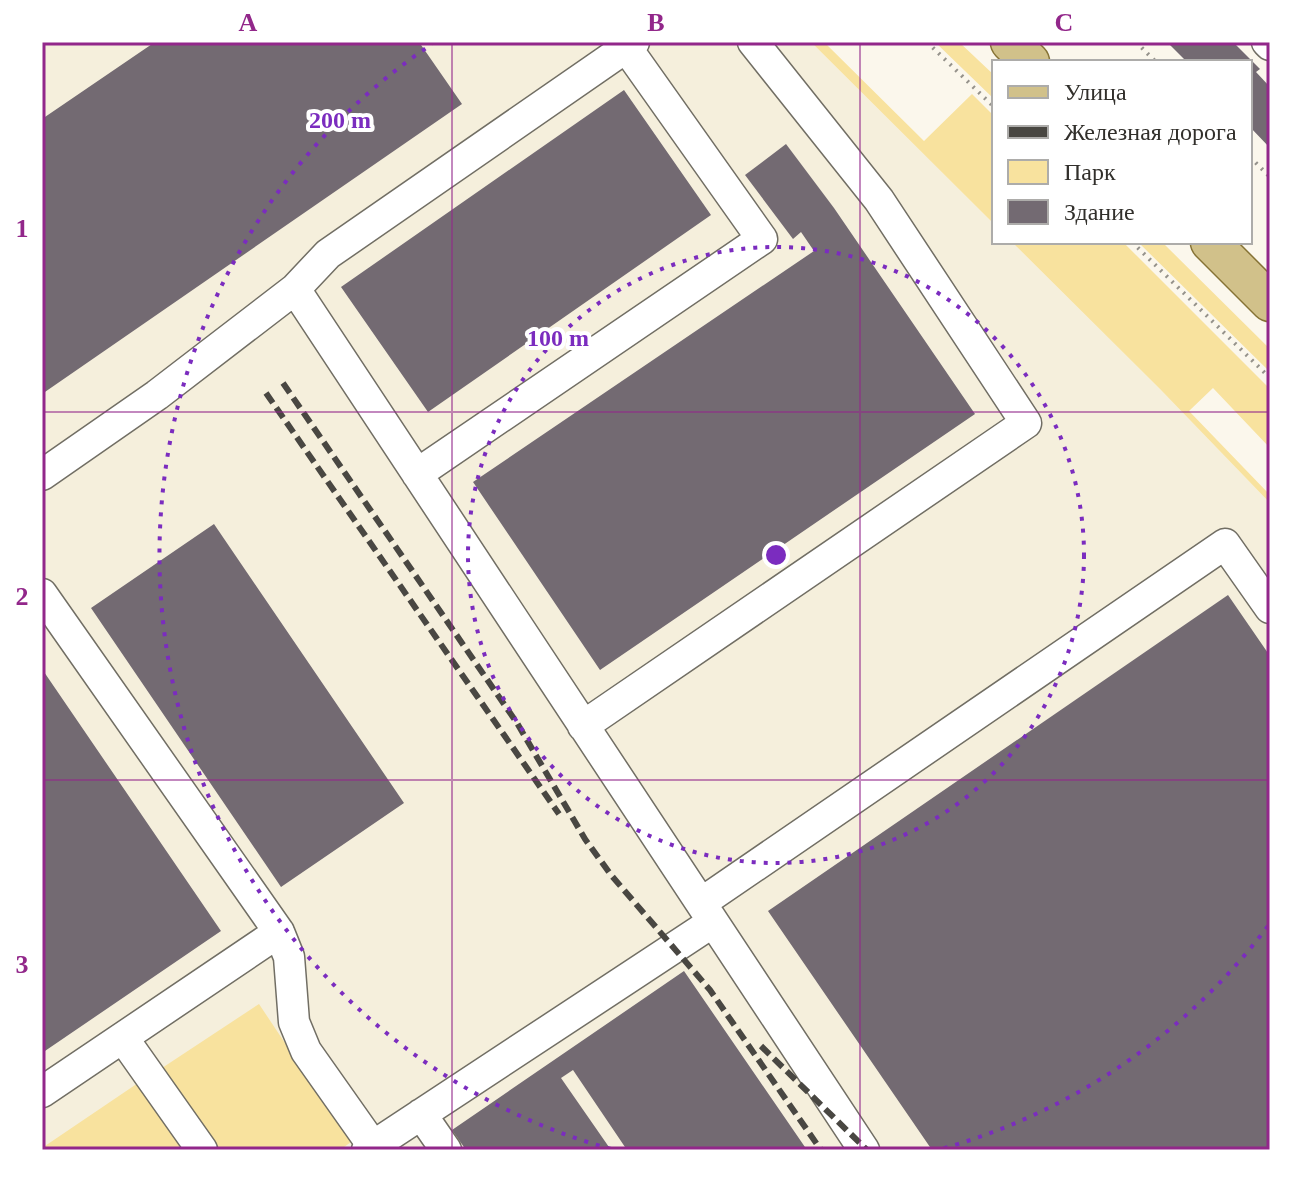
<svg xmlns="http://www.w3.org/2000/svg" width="1312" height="1192" viewBox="0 0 1312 1192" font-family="Georgia,serif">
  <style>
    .built { fill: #f5efdc }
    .green { fill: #f8e29e }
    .building { fill: #736a72 }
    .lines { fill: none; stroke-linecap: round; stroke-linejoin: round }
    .minor-casing { stroke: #716e64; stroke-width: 33 }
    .major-casing { stroke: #867336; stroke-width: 41 }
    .path { stroke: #95928b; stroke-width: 4; stroke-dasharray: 2 6; stroke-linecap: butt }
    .minor { stroke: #fff; stroke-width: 30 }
    .major { stroke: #d1c18a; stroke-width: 38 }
    .rail { stroke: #494742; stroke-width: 6; stroke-dasharray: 12 6; stroke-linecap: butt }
    .grid { fill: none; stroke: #92278a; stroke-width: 2; stroke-opacity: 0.55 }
    .ring { fill: none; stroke: #7b2cbf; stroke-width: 4; stroke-dasharray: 4 8 }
    .centre { fill: #7b2cbf; stroke: #fff; stroke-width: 4 }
    .ring-label { font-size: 24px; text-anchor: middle; font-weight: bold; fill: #7b2cbf; stroke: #fff; stroke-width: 8; stroke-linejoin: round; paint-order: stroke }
    .neatline { fill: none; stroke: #92278a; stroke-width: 3 }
    .grid-label { font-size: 26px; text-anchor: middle; font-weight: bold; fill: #92278a }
  </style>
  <rect width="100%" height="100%" fill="#fbf7ec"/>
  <path class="built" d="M42,42H811L994,224V242H1012L1160,389L1270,503V1150H42Z"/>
  <path class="green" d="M811,42H824L924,141L972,94L994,116V224Z
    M935,42H959L994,75V99Z
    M1012,242H1123L1270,389V448L1213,388L1189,411L1270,495V503L1160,389Z
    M1138,242H1162L1270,349V372Z
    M259,1004L351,1142L340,1150H215L159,1070Z
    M141,1081L189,1150H42V1148Z"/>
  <path class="building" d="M155,42H419L462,104L42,394V119Z
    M1167,42H1233L1260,69L1256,72L1270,87V148L1250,127V62H1187Z
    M624,90L711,215L428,412L341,287Z
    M786,144L834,208L975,414L600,670L473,482L814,251L801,232L793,239L745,175Z
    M214,524L404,803L281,887L91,608Z
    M1228,595L1270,656V1150H932L768,911Z
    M42,669L221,931L42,1053Z
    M684,971L807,1150H627L573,1070L561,1078L611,1150H466L452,1130Z"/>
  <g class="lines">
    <defs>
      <path id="minor" d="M1267,42L1270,45
        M295,289L864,1150
        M417,474L762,239L626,47
        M42,475L157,395L295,289L328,254L634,42
        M42,594L279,932L289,957L294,1022L306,1051L373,1146
        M583,726L1026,423L879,200L753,42
        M701,903L1225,544L1270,608
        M123,1038L202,1150
        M42,1092L279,932
        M421,1114L446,1150
        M367,1150L713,922"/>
      <path id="major" d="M1010,42L1030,62
        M1210,242L1270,302"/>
    </defs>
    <use href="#minor" class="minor-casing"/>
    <use href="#major" class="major-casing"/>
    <path class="path" d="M927,42L994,107
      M1136,42L1156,62
      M1250,157L1270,177
      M1132,242L1270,378"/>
    <use href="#minor" class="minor"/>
    <use href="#major" class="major"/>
    <path class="rail" d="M283,383L517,723L585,839L611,875L710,990L821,1150
      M266,393L559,814
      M761,1046L867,1150"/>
  </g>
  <path class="grid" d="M452,42V1150M860,42V1150M42,412H1270M42,780H1270"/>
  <g class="ring">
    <circle cx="776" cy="555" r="308"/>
    <path d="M1268 926A616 616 0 0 1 941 1149M611 1149A616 616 0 0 1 432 44"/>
  </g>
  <circle cx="776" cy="555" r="12" class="centre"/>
  <g class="ring-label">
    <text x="340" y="128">200 m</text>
    <text x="558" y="346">100 m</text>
  </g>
  <rect width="1312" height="1192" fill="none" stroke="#ffffff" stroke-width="88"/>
  <rect x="992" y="60" width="260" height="184" fill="#ffffff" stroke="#adacaa" stroke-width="2"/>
  <rect x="1008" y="86" width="40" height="12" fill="#d1c18a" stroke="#adacaa" stroke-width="2"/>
  <text x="1064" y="100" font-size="24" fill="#312f2b">Улица</text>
  <rect x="1008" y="126" width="40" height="12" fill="#494742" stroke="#adacaa" stroke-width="2"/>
  <text x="1064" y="140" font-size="24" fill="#312f2b">Железная дорога</text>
  <rect x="1008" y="160" width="40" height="24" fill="#f8e29e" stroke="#adacaa" stroke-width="2"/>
  <text x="1064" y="180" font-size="24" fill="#312f2b">Парк</text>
  <rect x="1008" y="200" width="40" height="24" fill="#736a72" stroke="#adacaa" stroke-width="2"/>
  <text x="1064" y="220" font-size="24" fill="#312f2b">Здание</text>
  <rect x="44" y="44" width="1224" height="1104" class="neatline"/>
  <g class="grid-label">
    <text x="248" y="31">A</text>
    <text x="656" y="31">B</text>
    <text x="1064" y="31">C</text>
    <text x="22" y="237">1</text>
    <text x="22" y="605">2</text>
    <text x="22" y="973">3</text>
  </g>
</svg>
